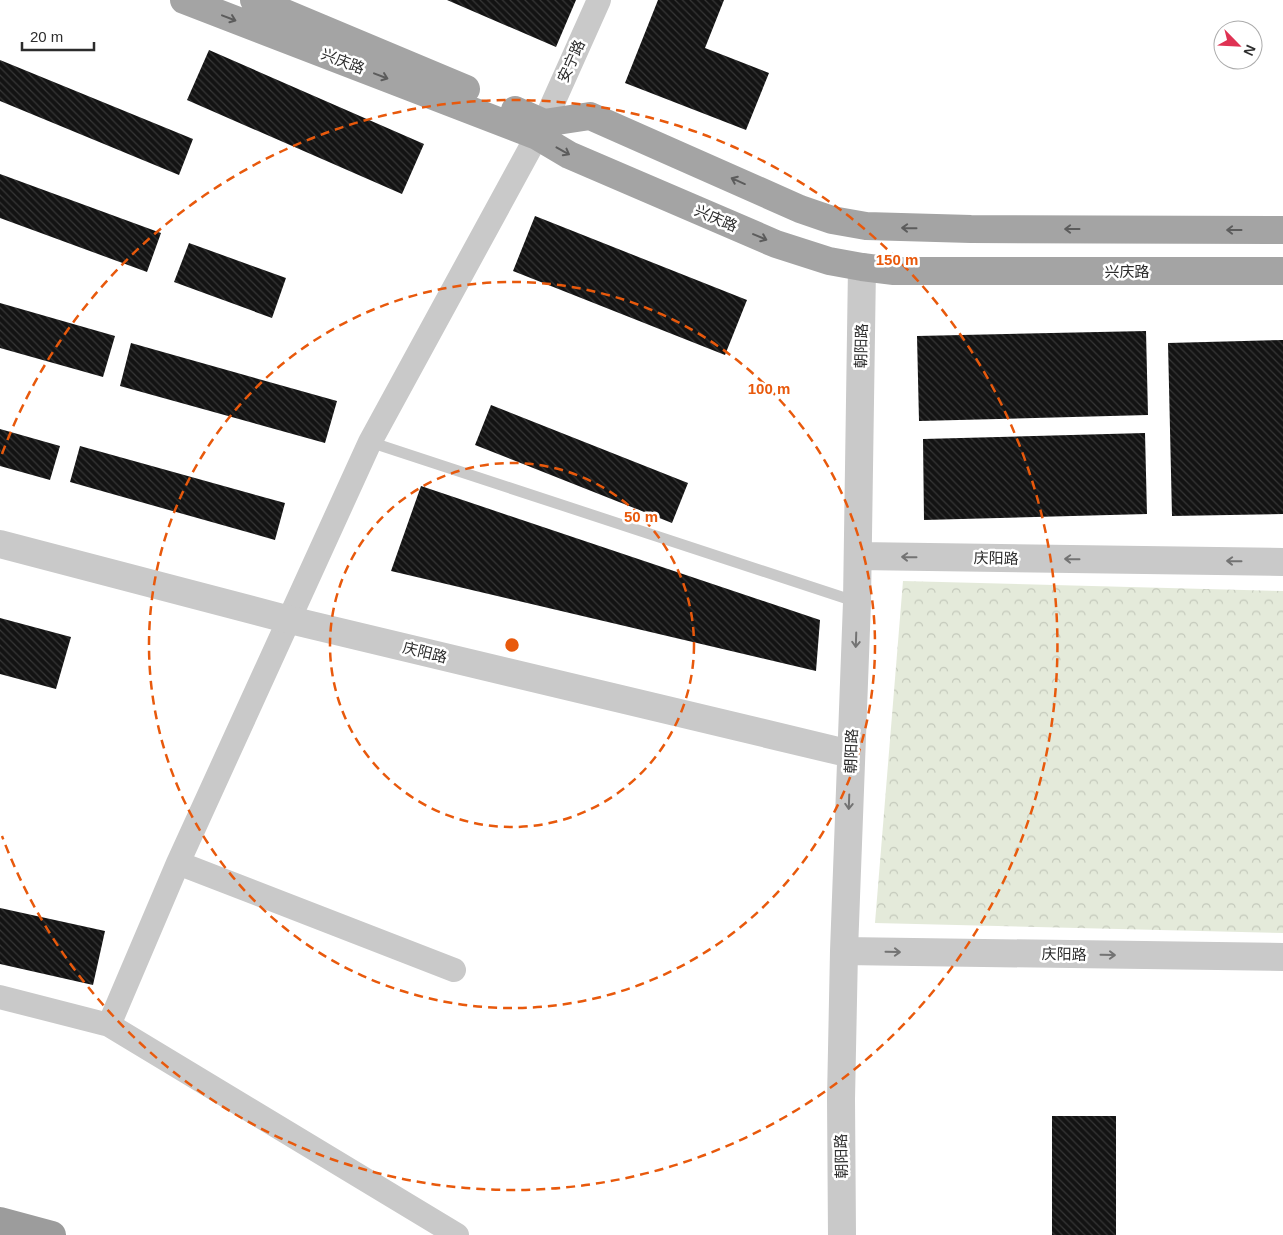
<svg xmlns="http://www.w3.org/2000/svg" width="1283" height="1235" viewBox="0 0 1283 1235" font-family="Arial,'Noto Sans SC',sans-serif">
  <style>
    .park { fill: url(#park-crowns) }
    .building { fill: url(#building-back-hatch) }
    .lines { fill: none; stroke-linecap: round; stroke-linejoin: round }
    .service { stroke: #c9c9c9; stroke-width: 11 }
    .minor { stroke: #c9c9c9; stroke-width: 24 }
    .tertiary { stroke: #c9c9c9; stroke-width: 28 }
    .primary { stroke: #a4a4a4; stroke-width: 28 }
    .trunk { stroke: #9c9c9c; stroke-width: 28 }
    .oneway { stroke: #5c5c5c }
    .oneway2 { stroke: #737373 }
    .ring { fill: none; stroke: #e8590c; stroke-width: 2.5; stroke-dasharray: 9 6 }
    .labels { text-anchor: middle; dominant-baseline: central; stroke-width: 5; stroke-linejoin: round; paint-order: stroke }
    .street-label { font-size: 15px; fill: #2c2c2c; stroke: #fff }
    .centre { fill: #e8590c; stroke: #fff; stroke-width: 2.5 }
    .ring-label { font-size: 15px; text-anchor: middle; font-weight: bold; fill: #e8590c; stroke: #fff; stroke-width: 5; stroke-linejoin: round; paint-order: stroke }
  </style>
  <defs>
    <pattern id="park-crowns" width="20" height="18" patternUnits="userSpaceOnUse" patternTransform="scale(1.25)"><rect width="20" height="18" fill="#e4eada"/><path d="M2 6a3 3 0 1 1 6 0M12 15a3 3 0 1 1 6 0" fill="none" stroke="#c4c9bb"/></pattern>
    <pattern id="building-back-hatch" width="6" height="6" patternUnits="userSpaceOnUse" patternTransform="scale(1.25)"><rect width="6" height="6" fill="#131313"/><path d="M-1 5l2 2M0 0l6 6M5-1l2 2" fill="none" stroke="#363636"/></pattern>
  </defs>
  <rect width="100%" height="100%" fill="#fff"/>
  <path class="park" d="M903,581L1283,591V933L875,923Z"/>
  <path class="building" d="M447,0H576L556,47Z
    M658,0H724L705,48L769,73L746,130L625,83Z
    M209,50L424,144L402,194L187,100Z
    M0,60L193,139L179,175L0,101Z
    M0,174L161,233L147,272L0,218Z
    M535,216L747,300L725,355L513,271Z
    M189,243L286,278L272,318L174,282Z
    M0,303L115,336L103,377L0,348Z
    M1146,331L1148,415L919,421L917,336Z
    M1283,340V514L1172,516L1168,343Z
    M131,343L337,401L325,443L120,386Z
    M491,405L688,483L672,523L475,445Z
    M0,429L60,446L50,480L0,466Z
    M1145,433L1147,514L924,520L923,439Z
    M80,446L285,503L275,540L70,482Z
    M421,486L820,620L816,671L391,571Z
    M0,618L71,637L56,689L0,674Z
    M0,908L105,931L93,985L0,964Z
    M1052,1116H1116V1235H1052Z"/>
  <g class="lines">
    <path class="service" d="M370,442L857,602"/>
    <path class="minor" d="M178,863L454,970
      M0,997L109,1025L457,1235
      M109,1025L178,863L370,442L544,123L599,0"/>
    <path class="tertiary" d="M0,544L290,620L851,754
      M858,556L1283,562
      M844,951L1283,957
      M842,1235L841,1099L844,951L857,602L862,267"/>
    <path class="primary" d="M184,0L537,136L569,155L776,244L829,261L862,267L894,271H1283
      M254,0L466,89
      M515,110L544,123L590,116L800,209L832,220L866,226L971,229L1283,230"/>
    <path class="trunk" d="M0,1221L52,1235"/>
  </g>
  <defs><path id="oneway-shaft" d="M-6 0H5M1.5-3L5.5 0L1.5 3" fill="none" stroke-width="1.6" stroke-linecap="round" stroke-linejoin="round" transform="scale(1.25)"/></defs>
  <g class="oneway">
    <use href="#oneway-shaft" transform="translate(229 18) rotate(21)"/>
    <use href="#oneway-shaft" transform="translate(381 76) rotate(21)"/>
    <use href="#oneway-shaft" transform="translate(563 151) rotate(29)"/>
    <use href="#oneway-shaft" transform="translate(738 181) rotate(-156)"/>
    <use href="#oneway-shaft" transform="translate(909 228) rotate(-179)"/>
    <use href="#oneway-shaft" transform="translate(1072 229) rotate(-180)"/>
    <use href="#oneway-shaft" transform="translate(1234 230) rotate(-180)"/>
    <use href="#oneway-shaft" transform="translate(760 237) rotate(23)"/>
  </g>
  <g class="oneway2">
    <use href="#oneway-shaft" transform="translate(909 557) rotate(-179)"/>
    <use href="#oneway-shaft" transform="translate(1072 559) rotate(-179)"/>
    <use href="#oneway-shaft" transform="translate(1234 561) rotate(-179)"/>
    <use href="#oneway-shaft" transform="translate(856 640) rotate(92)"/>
    <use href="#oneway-shaft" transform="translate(849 802) rotate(92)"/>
    <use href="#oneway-shaft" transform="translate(893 952) rotate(1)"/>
    <use href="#oneway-shaft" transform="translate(1108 955) rotate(1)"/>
  </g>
  <g class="ring">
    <circle cx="512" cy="645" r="182"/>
    <circle cx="512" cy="645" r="363"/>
    <path d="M2 454A545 545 0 1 1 2 836"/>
  </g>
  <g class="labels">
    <g class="street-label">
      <text transform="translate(343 61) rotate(21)">兴庆路</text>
      <text transform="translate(571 61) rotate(-66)">安宁路</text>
      <text transform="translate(716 218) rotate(23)">兴庆路</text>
      <text x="1127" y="271">兴庆路</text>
      <text transform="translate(861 346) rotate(-89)">朝阳路</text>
      <text transform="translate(996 558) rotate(1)">庆阳路</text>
      <text transform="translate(425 652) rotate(14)">庆阳路</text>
      <text transform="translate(851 751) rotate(-88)">朝阳路</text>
      <text transform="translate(1064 954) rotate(1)">庆阳路</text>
      <text transform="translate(841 1156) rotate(-91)">朝阳路</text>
    </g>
  </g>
  <circle cx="512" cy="645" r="8" class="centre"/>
  <g class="ring-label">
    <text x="897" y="265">150 m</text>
    <text x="769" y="394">100 m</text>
    <text x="641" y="522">50 m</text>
  </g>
  <g transform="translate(1238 45) rotate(114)"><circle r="24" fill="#ffffff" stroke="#ababab"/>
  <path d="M0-4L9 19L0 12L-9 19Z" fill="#df3253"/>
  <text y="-8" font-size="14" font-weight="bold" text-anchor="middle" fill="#2c2c2c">N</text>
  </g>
  <path d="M22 42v8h72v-8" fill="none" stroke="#2c2c2c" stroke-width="2.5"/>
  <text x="30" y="42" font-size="15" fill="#2c2c2c" stroke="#ffffff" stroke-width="4" paint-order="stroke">20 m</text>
</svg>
